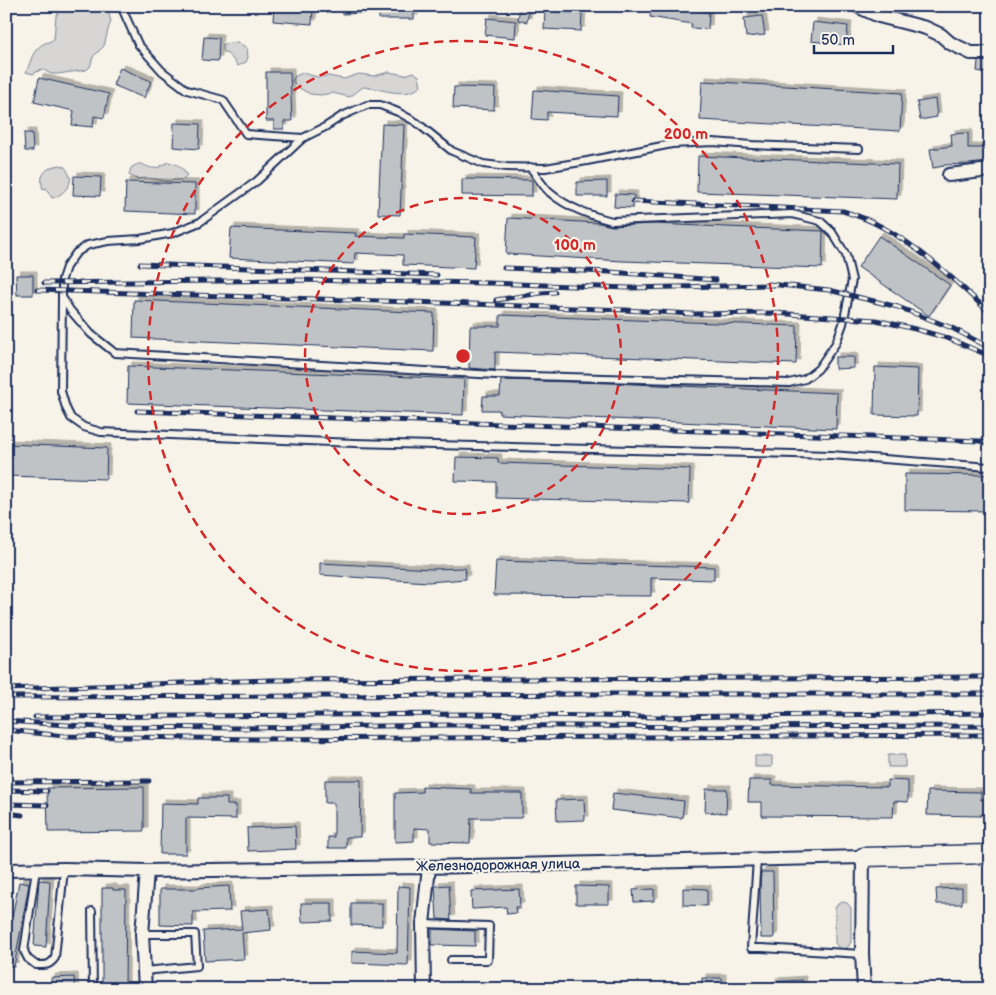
<svg xmlns="http://www.w3.org/2000/svg" width="996" height="995" viewBox="0 0 996 995" font-family="'Balsamiq Sans',sans-serif">
  <style>
    .green { fill: #d7d6d4; stroke: #798299 }
    .building { fill: #c0c3c5; stroke: #1b2f5e; filter: url(#shadow) }
    .lines { fill: none; stroke-linecap: round; stroke-linejoin: round }
    .lane-casing { stroke: #1b2f5e; stroke-width: 10 }
    .street-casing { stroke: #1b2f5e; stroke-width: 16 }
    .secondary-casing { stroke: #1b2f5e; stroke-width: 21 }
    .lane { stroke: #f7f3e8; stroke-width: 6 }
    .street { stroke: #f7f3e8; stroke-width: 12 }
    .secondary { stroke: #f7f3e8; stroke-width: 18 }
    .rail-casing { stroke: #1b2f5e; stroke-width: 5 }
    .rail { stroke: #f7f3e8; stroke-width: 3; stroke-dasharray: 9; stroke-linecap: butt }
    .ring { fill: none; stroke: #d62828; stroke-width: 2.5; stroke-dasharray: 9 6 }
    .labels { text-anchor: middle; dominant-baseline: central; stroke-width: 4.5; stroke-linejoin: round; paint-order: stroke }
    .street-label { font-size: 14px; fill: #1b2f5e; stroke: #f7f3e8 }
    .centre { fill: #d62828; stroke: #f7f3e8; stroke-width: 2.5 }
    .ring-label { font-size: 15px; text-anchor: middle; font-weight: bold; fill: #d62828; stroke: #f7f3e8; stroke-width: 4.5; stroke-linejoin: round; paint-order: stroke }
  </style>
  <defs>
    <filter id="shadow"><feDropShadow dx="4" dy="-4" stdDeviation="0" flood-color="#0004"/></filter>
  </defs>
  <rect width="100%" height="100%" fill="#f7f3e8"/>
  <filter id="ink" filterUnits="userSpaceOnUse"><feTurbulence type="fractalNoise" baseFrequency=".02" numOctaves="2"/><feDisplacementMap in="SourceGraphic" scale="10" xChannelSelector="R" yChannelSelector="G"/><feConvolveMatrix kernelMatrix="1 2 1 2 8 2 1 2 1" color-interpolation-filters="sRGB"/></filter>
  <g filter="url(#ink)">
    <path class="green" d="M63,6H107L111,22L109,26L104,46L93,57L90,67L86,70L57,74H51L42,69L33,74L26,72C32,60 31,52 43,44C47,42 50,42 54,39L56,16Z
      M237,42L247,48L248,57L246,62L238,66L230,56L223,51V44Z
      M389,72L405,75L414,72L419,76L421,86C406,100 381,88 363,87L350,97L332,93L321,95L310,94L299,88L292,81L294,77L302,73L318,77L328,76L344,79L359,74L374,76Z
      M168,162C178,164 183,167 187,176L183,180H174L169,182L149,178L137,179L129,175L131,168C142,160 142,166 152,168C157,169 163,165 168,162Z
      M60,165L65,167C67,171 72,177 70,182C68,189 59,197 52,198L46,188L43,189C38,175 46,167 60,165Z
      M888,755H905V767H888Z
      M755,756H772V767H755Z
      M842,902L847,903L851,908V942L848,947L843,949L839,948L835,943V908L838,904Z"/>
    <path class="building" d="M274,6H313L312,24L273,21Z
      M342,6H366V13L342,14Z
      M379,6H414V19H379Z
      M520,6H530L527,22L518,20Z
      M651,6H679L692,8L693,6H704L703,12H709L708,29L691,28L692,24L650,17Z
      M545,11L582,14L581,31L544,29Z
      M762,16L765,35L746,37L744,18Z
      M487,18L516,21L515,38L485,35Z
      M813,22L848,26L846,45L811,41Z
      M204,37L219,38L218,61L202,60Z
      M978,61L990,62V73L977,71Z
      M120,68L151,81L144,98L113,85Z
      M266,72H290L292,121H284V129H274V121H266Z
      M39,78L109,94L104,118L94,116L93,127L72,125L74,111L34,102Z
      M702,81L902,93L900,131L700,120Z
      M454,87L495,88L494,110L453,108Z
      M534,90L618,96L617,116L547,112V120L532,119Z
      M935,99L937,117L920,120L917,102Z
      M174,123L200,124L199,149L173,147Z
      M382,124L404,125L400,215L378,214Z
      M24,133H32L33,151H25Z
      M968,133V148H989V162L969,164L944,165V166L933,168L930,149L952,146L951,134Z
      M698,156L898,164L897,199L697,192Z
      M74,176L101,177L100,196L73,195Z
      M462,179L532,180V196L462,195Z
      M607,181V196H577V182Z
      M126,182L195,184V214L125,211Z
      M615,194L634,195L633,208L614,207Z
      M508,218L599,223L612,226L654,224L823,231L822,268L623,261L506,254Z
      M231,228L356,233L355,236L404,238V234L476,237L474,268L403,265V255L355,253L354,264L229,258Z
      M879,236L950,285L929,316L858,267Z
      M16,275H33V295H17Z
      M134,300L434,313L433,351L133,338Z
      M500,315L797,326L796,364L495,352V370L469,368L470,326H500Z
      M835,357H854V368L835,369Z
      M128,366L464,379L463,415L127,403Z
      M875,367L918,369L917,416L874,415Z
      M501,380L612,383L837,393L836,429L499,414V410H482L483,396H500Z
      M6,444L107,448L106,479L6,476Z
      M456,457L498,458V463L690,469L689,503L496,498V482L455,481Z
      M905,474L990,475V511L905,510Z
      M496,561L714,567V580L651,578V596L494,595Z
      M320,563L432,569L465,568L466,579L428,582L320,575Z
      M325,780H361L360,837H346V848H328V837H334V803H325Z
      M749,780H772V785L888,787V780L908,781V802L894,801L893,817L762,816V802H748Z
      M144,787V831L48,832L47,788Z
      M422,787L471,789V793H522V818H471L470,843L430,842V829L414,828V841L395,842V793L422,792Z
      M706,789H727L726,813L705,812Z
      M928,791L981,792V800H985V814H981V816L927,815Z
      M613,793L684,801L682,818L611,810Z
      M198,798H227V805H236V819L186,818V854H160L161,803L198,804Z
      M584,799L585,820L557,821L556,800Z
      M295,826L296,849L248,851L247,828Z
      M761,872H773L774,938H761L760,887Z
      M39,880L50,881L46,947L34,946Z
      M19,882L29,884L14,967L6,965V948Z
      M449,885L451,920L437,919L435,886Z
      M229,886L230,911L193,912V926L160,925V889H198V888Z
      M398,886L410,887L408,965L352,963V951L397,953Z
      M576,886L609,887V904H576Z
      M102,888H113V890H126L125,989H102Z
      M683,888L707,889V906L683,905Z
      M962,888V904H937L936,889Z
      M519,889L520,907H515L516,913L507,914L506,907L472,909L471,891Z
      M654,889V901L634,902L633,890Z
      M301,903H332V921L302,922Z
      M351,903H382V926L351,925Z
      M269,909L271,930L242,933L244,959L205,961L203,931L242,929L240,911Z
      M432,929L475,931V946L432,945Z
      M74,977L75,989H52L51,978Z
      M702,978H722V989H702Z
      M802,980L803,989H772V982Z"/>
    <g class="lines">
      <defs>
        <path id="lane" d="M121,6L138,44L162,71L187,90L223,100L246,134L303,138L325,127L342,116L367,105H380L398,112L416,122L452,151L483,164L507,167L545,168L587,161L672,144L713,142L752,145L859,149
          M303,138L257,181L200,222L173,233L140,239L108,241L88,245L76,253L66,267L62,279V297L70,310L91,334L115,353L496,375L789,383L805,379L818,369L836,343L843,324L852,280L846,255L832,232L820,221L792,214L612,221C589,215 568,208 549,192C542,185 536,175 530,167
          M62,298L61,391L66,408L71,418L84,427L101,432L354,443L831,455L990,467
          M757,859L751,948H762L862,954
          M36,869L24,951L28,959L36,965C46,965 49,966 55,958L64,869
          M92,911L93,989
          M423,924L489,926L488,960H451
          M142,934H195L197,966L144,971"/>
        <path id="street" d="M857,6L879,16L926,28L941,35L950,43L971,53H990
          M949,175L990,170
          M6,870L64,869L147,871L424,867L863,857L862,954L864,989
          M145,989L142,934L147,871
          M424,989L423,924L429,867"/>
        <path id="secondary" d="M863,857L990,854"/>
      </defs>
      <use href="#lane" class="lane-casing"/>
      <use href="#street" class="street-casing"/>
      <use href="#secondary" class="secondary-casing"/>
      <use href="#lane" class="lane"/>
      <use href="#street" class="street"/>
      <use href="#secondary" class="secondary"/>
      <defs>
        <path id="rail" d="M633,201L843,211C856,215 870,220 882,227C921,248 958,283 990,313
          M140,264L437,275
          M504,268L610,272L716,280
          M44,283L294,280L489,283L629,288L774,285
          M769,284L829,290L898,307L952,328L990,348
          M37,290L472,304L625,310L691,314L774,313L876,320L915,329L947,338L990,356
          M496,300L541,293L555,292
          M137,411L929,439L980,441L990,444
          M6,689L271,680L990,677
          M6,697L338,696L581,694H990
          M35,717L472,714L656,717L990,713
          M6,721L98,727L241,728L450,725L714,727L990,726
          M6,730L65,736L255,739L990,735
          M6,782L149,781
          M6,790L47,791
          M6,804L47,805
          M6,813L22,815"/>
      </defs>
      <use href="#rail" class="rail-casing"/>
      <use href="#rail" class="rail"/>
    </g>
  </g>
  <g class="ring">
    <circle cx="463" cy="356" r="158"/>
    <circle cx="463" cy="356" r="315"/>
  </g>
  <g class="labels">
    <g class="street-label">
      <text transform="translate(498 865) rotate(-1)">Железнодорожная улица</text>
    </g>
  </g>
  <circle cx="463" cy="356" r="8" class="centre"/>
  <g class="ring-label">
    <text x="686" y="139">200 m</text>
    <text x="575" y="250">100 m</text>
  </g>
  <rect width="996" height="995" fill="none" stroke="#f7f3e8" stroke-width="25"/>
  <rect x="12" y="12" width="971" height="970" fill="none" stroke="#1b2f5e" stroke-width="2" filter="url(#ink)"/>
  <path d="M814 45v8h79v-8" fill="none" stroke="#1b2f5e" stroke-width="2.5"/>
  <text x="821" y="45" font-size="15" fill="#1b2f5e" stroke="#f7f3e8" stroke-width="4" paint-order="stroke">50 m</text>
</svg>
